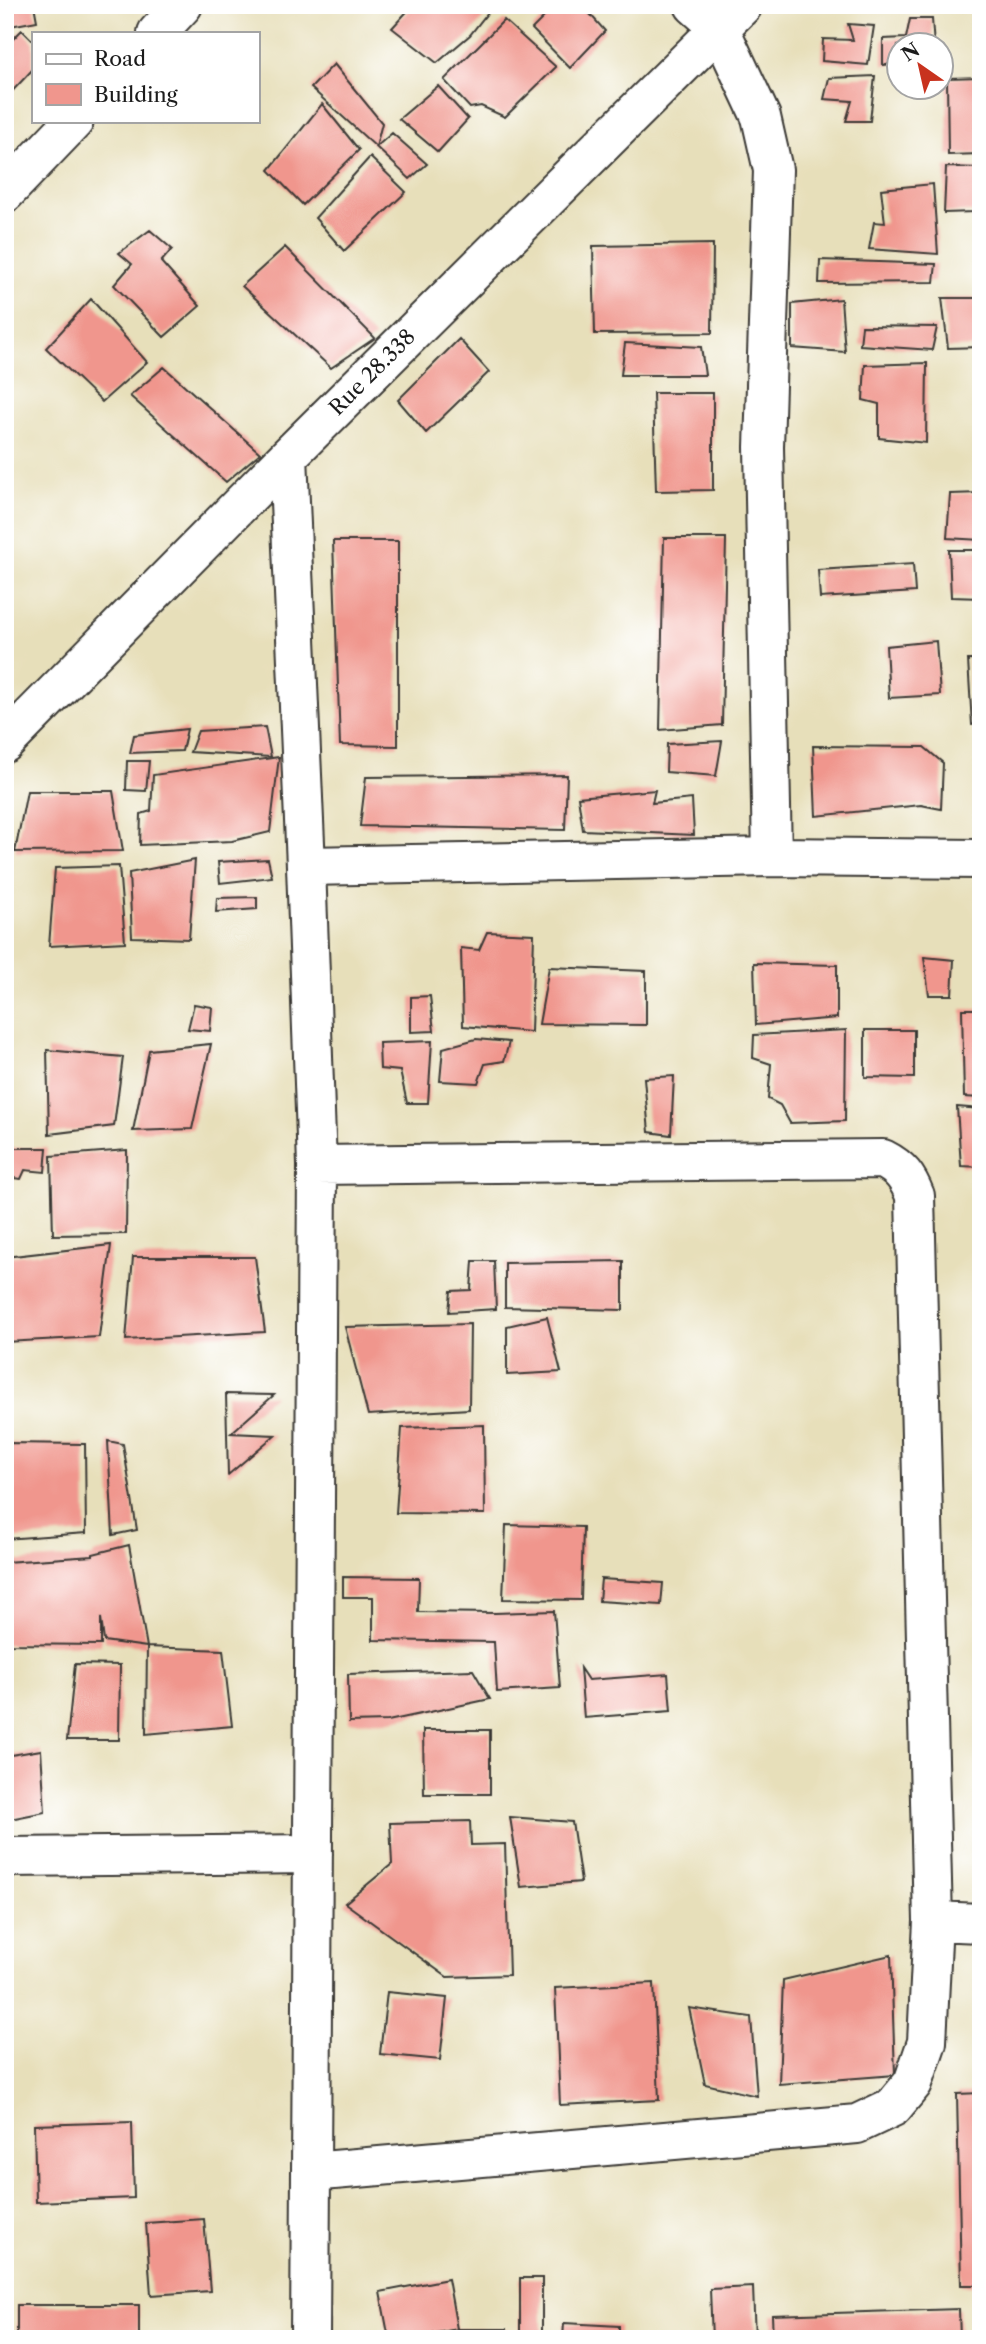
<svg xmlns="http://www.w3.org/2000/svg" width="986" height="2344" viewBox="0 0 986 2344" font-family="'Libre Caslon Text',serif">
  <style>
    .building { fill: #f0968d }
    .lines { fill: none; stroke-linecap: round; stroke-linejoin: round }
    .minor-casing { stroke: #3a3934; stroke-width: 42 }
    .minor { stroke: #fff; stroke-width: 38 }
    .labels { text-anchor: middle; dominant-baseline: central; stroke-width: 5; stroke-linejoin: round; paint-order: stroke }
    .street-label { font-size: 21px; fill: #1c1c1c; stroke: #fff }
  </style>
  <rect width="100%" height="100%" fill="#fff"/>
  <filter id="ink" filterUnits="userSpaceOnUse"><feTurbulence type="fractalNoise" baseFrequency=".0143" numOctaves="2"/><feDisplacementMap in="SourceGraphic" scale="14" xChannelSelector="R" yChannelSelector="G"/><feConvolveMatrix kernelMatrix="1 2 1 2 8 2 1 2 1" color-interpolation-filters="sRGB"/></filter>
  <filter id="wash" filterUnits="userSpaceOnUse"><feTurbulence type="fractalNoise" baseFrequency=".00686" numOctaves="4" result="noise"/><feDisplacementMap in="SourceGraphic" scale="28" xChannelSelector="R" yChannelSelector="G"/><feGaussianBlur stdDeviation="1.57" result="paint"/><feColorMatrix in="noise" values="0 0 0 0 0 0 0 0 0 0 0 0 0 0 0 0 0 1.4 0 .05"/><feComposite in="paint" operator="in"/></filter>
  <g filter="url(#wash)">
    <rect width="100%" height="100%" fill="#e7dfba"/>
    <g id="blocks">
      <path class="building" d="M5,5H34L37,21L5,27Z
        M413,5H481L488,12L470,35L437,63L392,28Z
        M556,5H582L605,31L570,68L532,29Z
        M910,19H932L934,46H898V63L883,65V39L906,38Z
        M504,20L556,67L505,117L481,106L470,108L444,80Z
        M848,24L874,26L868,65L822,61L823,39L853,40Z
        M22,30L33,41V69L5,99V47Z
        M334,64L382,123L376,147L311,88Z
        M875,76L870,121H846L852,101L824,99L829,78Z
        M981,77V154L948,155L947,78Z
        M438,86L468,119L438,152L399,119Z
        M322,104L359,150L303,205L269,170Z
        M392,133L427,164L410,179L376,147Z
        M370,157L406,192L344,251L315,218Z
        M946,167L981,168V191L974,212L944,213Z
        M933,184L938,254L869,249L874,222L885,223L881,189Z
        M150,230L172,249L161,262L200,306L164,337L114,285L132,264L119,253Z
        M713,244L712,333L595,334L593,246Z
        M285,247L375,338L331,368L242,286Z
        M820,260L936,264L934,282L819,283Z
        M942,298H981V347L948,348Z
        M91,299L147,362L102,402L46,348Z
        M841,299L845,352L792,348V304Z
        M862,326L937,327L932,350L860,345Z
        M459,339L489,372L426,433L398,400Z
        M625,343L701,347L705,375H621Z
        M927,363L926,443L879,438V404L863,400L865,365Z
        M164,367L260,453L226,482L130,396Z
        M653,393H713V490L656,491Z
        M981,493V540L947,538L950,494Z
        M664,538H726L722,725L660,730Z
        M333,541H398V746L340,745Z
        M949,550H981V598L951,597Z
        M913,564L915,592L820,598L818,570Z
        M936,641L940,695L889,698L886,646Z
        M968,660H981V724L972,725Z
        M265,727L271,757L190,752L198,731Z
        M187,729L182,751L130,753L134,735Z
        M722,741L716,776L666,772L667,744Z
        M813,746L924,747L943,763L941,809L921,805L816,816Z
        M279,757L270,832L232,841L140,845L141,814L151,811L153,775Z
        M127,761H149L146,791L126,790Z
        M567,775L565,830L360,826L366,777Z
        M655,790L652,803L692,799L694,835L583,830L578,797Z
        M27,791H113L123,851L15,852Z
        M268,859L272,877L220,883L218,862Z
        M195,860L189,939L132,937L129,873Z
        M119,866L125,942L49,946L55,868Z
        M257,897V909L216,912L217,898Z
        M487,932L534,934L531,1032L463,1026L461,948L479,950Z
        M924,957L954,960L952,995H929Z
        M754,963L837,965V1018L756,1025Z
        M549,967L646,971V1025L539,1024Z
        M430,996L434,1031L411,1032V997Z
        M194,1004L212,1007L210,1031L188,1029Z
        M962,1009H981V1098L964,1097Z
        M846,1030L845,1121L790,1123L780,1105L768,1099L771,1064L753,1058L754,1035Z
        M865,1030H914V1078L865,1077Z
        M476,1039L509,1042L504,1061L485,1064L478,1083L440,1081L443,1048Z
        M432,1041L428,1103H407L400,1071L380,1069L379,1043Z
        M211,1044L192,1129L133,1131L149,1050Z
        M47,1050L123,1057L114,1126L49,1134Z
        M674,1076L671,1135L649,1132L644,1078Z
        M957,1107L981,1109V1167L961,1166Z
        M5,1148H47L45,1172L25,1170L21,1179L5,1177Z
        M127,1150L126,1234L53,1235L51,1156Z
        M111,1245L99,1337L5,1342V1257Z
        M133,1257H255L265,1332L126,1340Z
        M473,1261H494L496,1309L449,1312L451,1291L471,1290Z
        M623,1261V1310L505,1307V1263Z
        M547,1317L561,1372L507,1375V1326Z
        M470,1324L469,1409L368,1415L345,1327Z
        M226,1394L274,1395L231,1433L275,1435L228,1475Z
        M484,1425L485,1514L396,1513L402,1428Z
        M108,1441L123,1444L137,1530L113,1535Z
        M5,1443L85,1444L86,1533L5,1539Z
        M506,1525L583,1527L581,1600L503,1599Z
        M129,1545L147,1647L104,1641L101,1618V1645L5,1644V1562L93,1556V1554Z
        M343,1577L419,1578L418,1612L495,1613L554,1611L560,1688L497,1692L494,1642L373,1640V1597H343Z
        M601,1579L663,1583L661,1605L599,1601Z
        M147,1647L223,1650L232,1726L146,1734Z
        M75,1664L120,1665L119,1740H67Z
        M580,1668L588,1680L668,1674L671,1711L584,1718Z
        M473,1670L490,1699L388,1721L349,1722L348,1674Z
        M423,1730H490V1794H424Z
        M41,1750L45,1812L5,1820V1756Z
        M510,1817L572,1822L581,1882L521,1887Z
        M470,1821L471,1845L505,1844L509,1975L447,1977L345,1903L392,1864L390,1823Z
        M891,1955L895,2075L779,2084L783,1980Z
        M654,1983L659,2100L560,2105L555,1988Z
        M387,1992L447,1998L440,2060L380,2054Z
        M689,2008L751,2017L757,2096L705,2084Z
        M981,2093V2285H961L957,2094Z
        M132,2122L134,2198L36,2202L34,2125Z
        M204,2219L210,2291L151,2295L146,2223Z
        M520,2278H542V2339H520Z
        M448,2279L457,2329H507L508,2339H457V2329L406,2339H389L380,2292Z
        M753,2287L755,2339H712L710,2289Z
        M17,2305H139V2339H17Z
        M959,2309L960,2339H773L772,2315Z
        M564,2323L619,2326V2339H563Z"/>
    </g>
  </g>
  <g filter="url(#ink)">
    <use href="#blocks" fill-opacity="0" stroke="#3a3934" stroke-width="2"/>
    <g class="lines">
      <defs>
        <path id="minor" d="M694,5L719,27L761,117L773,170L764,447L772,857
          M157,33L183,5
          M5,193L74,121
          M288,456L306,866L317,1165L310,2339
          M5,743L288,456L743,5
          M306,866L772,857L981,859
          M5,1857L313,1854
          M933,1921L981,1923
          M311,2172L857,2124L893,2107L913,2083L927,2042L933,1921L915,1196C908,1178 901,1168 883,1159L317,1165"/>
      </defs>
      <use href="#minor" class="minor-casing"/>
      <use href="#minor" class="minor"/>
    </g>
  </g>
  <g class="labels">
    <g class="street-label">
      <text transform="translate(372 372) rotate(-45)">Rue 28.338</text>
    </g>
  </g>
  <rect width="986" height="2344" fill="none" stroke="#fff" stroke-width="28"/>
  <rect x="32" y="32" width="228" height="91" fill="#ffffff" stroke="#a4a4a4" stroke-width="2"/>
  <rect x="46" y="54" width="35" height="10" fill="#ffffff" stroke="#a4a4a4" stroke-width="2"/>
  <text x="94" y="66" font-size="21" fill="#1c1c1c">Road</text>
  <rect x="46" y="84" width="35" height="21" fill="#f0968d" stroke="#a4a4a4" stroke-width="2"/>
  <text x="94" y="102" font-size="21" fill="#1c1c1c">Building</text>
  <g transform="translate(920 66) rotate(326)"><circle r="33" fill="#ffffff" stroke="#a4a4a4" stroke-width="2"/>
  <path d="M0-5L12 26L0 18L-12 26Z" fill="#c8321e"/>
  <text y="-10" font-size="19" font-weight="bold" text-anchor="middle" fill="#1c1c1c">N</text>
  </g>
</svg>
